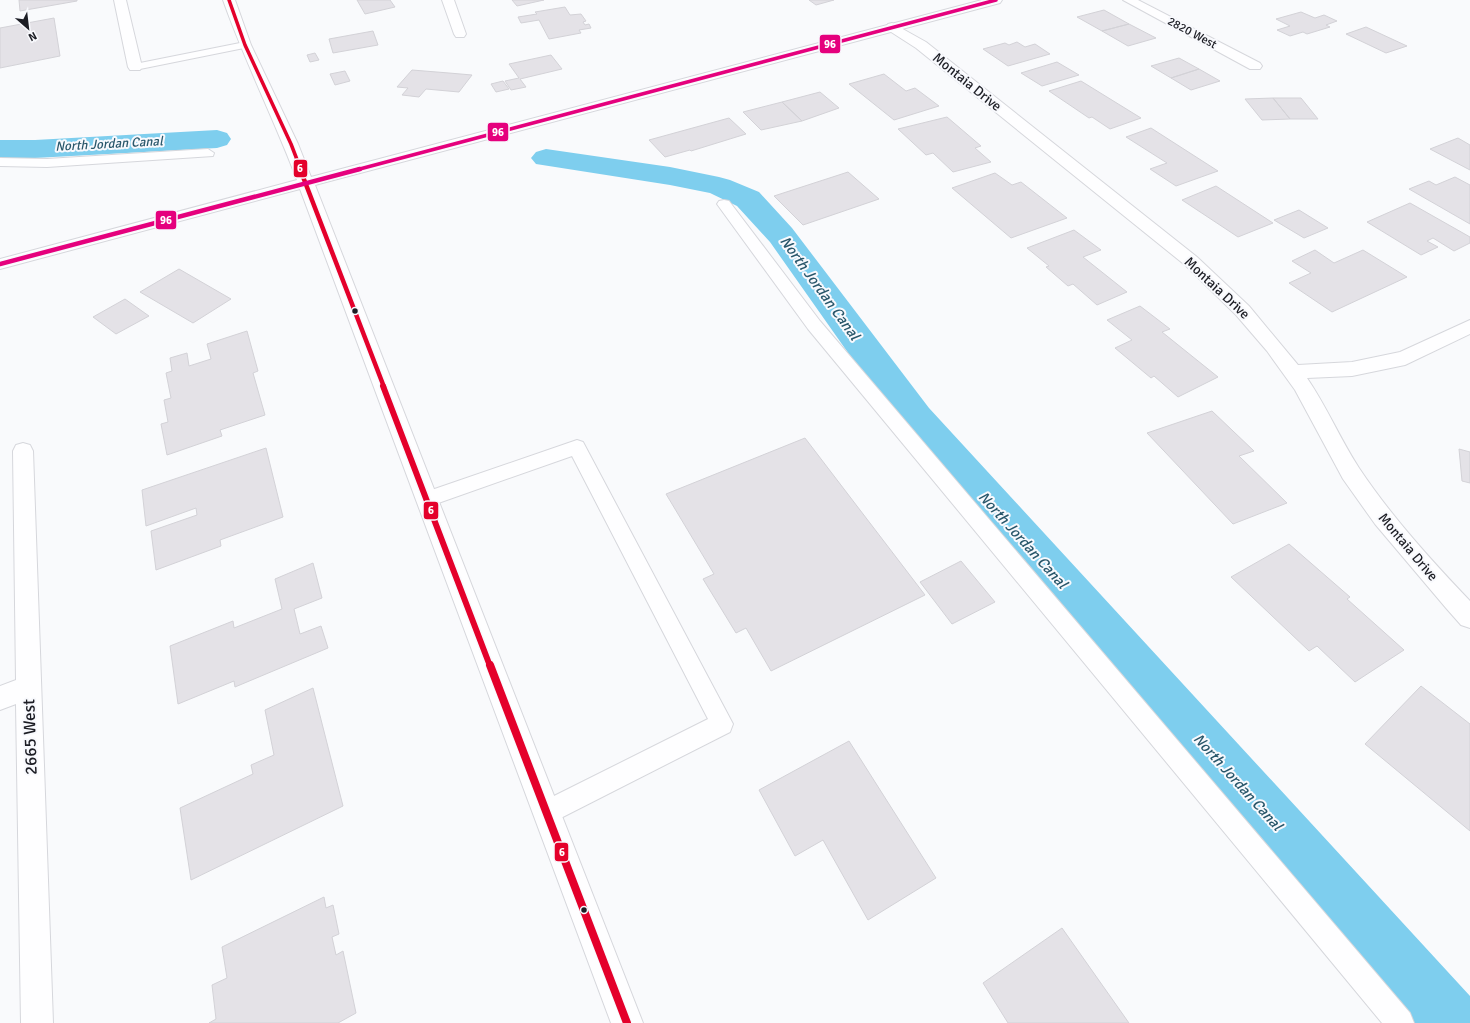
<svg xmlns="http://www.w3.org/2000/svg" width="1470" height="1023" viewBox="0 0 1470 1023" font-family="Signika,sans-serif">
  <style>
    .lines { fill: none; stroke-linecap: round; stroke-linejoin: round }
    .canal { fill: #7eceee; fill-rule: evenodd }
    .building { fill: #e4e2e7; stroke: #d3d2d7 }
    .lane-casing { stroke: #d6d7dc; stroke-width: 2 }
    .street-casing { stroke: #d6d7dc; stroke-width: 2 }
    .secondary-casing { stroke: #d6d7dc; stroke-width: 2 }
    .lane { fill: #fefeff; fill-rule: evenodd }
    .street { fill: #fefeff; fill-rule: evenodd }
    .secondary { fill: #fefeff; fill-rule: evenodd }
    .bus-1-far3-casing { stroke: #f8f9fd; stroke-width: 5.5 }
    .bus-1-far2-casing { stroke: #f8f9fd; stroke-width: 7 }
    .bus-1-far1-casing { stroke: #f8f9fd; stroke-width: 9 }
    .bus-1-casing { stroke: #f8f9fd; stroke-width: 10 }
    .bus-2-far1-casing { stroke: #f8f9fd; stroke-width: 5.5 }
    .bus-2-casing { stroke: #f8f9fd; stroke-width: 7 }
    .bus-1-far3 { stroke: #e4002b; stroke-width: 3.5 }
    .bus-1-far2 { stroke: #e4002b; stroke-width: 4.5 }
    .bus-1-far1 { stroke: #e4002b; stroke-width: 6 }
    .bus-1 { stroke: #e4002b; stroke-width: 8 }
    .bus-2-far1 { stroke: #e5007d; stroke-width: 3.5 }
    .bus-2 { stroke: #e5007d; stroke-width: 4.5 }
    .bus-dot { fill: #1c1d24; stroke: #f8f9fd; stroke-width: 1.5 }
    .labels { text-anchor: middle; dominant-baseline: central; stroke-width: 4; stroke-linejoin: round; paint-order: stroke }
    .far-street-label { font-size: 12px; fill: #1c1d24; stroke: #f8f9fd }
    .far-water-label { font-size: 13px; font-style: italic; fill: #29576b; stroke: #f8f9fd }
    .street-label { font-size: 14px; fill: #1c1d24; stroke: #f8f9fd }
    .water-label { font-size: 15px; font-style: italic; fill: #29576b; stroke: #f8f9fd }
    .near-street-label { font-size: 17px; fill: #1c1d24; stroke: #f8f9fd }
    .line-badge { stroke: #f8f9fd; stroke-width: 1.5 }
    .badge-label { font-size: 11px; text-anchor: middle; font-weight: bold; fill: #fff }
  </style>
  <rect width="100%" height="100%" fill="#f9fafc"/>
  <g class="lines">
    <path class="canal" d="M217,130L227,133L231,139L227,145L217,148L35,158H0V140H35Z
      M546,149L670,167L719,177L730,180L759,192L792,228L929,408L1470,996V1023H1411L901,428L770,242L737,206L710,193L670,185L536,164L531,158L536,152Z"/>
  </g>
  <path class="building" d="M19,0H77V1L20,11Z
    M357,0H390L395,7L365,14Z
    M512,0H544L517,6Z
    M809,0H834L816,5Z
    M565,7L570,15L581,14L586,21L583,22L585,25L589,24L591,28L579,30L581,33L549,39L539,20L521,23L518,17L537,14L535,12Z
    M1104,10L1129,24L1102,31L1077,17Z
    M1301,12L1315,18L1324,15L1337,21L1326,25L1330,27L1307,34L1303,32L1290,36L1277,30L1290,26L1276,19Z
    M54,18L60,56L0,68V28Z
    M1129,24L1156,38L1128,46L1102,31Z
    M1366,27L1407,46L1386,53L1346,34Z
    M373,31L378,45L333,53L329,39Z
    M1017,42L1025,47L1035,44L1050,54L1008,66L983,49L1005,43L1009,45Z
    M315,53L319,60L310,62L307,55Z
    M551,55L562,69L520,79L526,87L511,90L505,81L519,78L509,64Z
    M1179,58L1199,69L1171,78L1151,66Z
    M1057,62L1079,75L1042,86L1021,73Z
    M1199,69L1220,81L1191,90L1171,78Z
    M412,70L449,73L472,75L459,92L426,89L419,97L402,95L408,88L397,87Z
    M345,71L350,81L335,85L330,74Z
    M884,74L906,91L915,88L939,106L894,120L849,84Z
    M503,81L509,89L496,92L491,84Z
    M1081,81L1141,118L1110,129L1092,117L1089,118L1049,91Z
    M820,92L839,108L802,121L782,102Z
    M1273,98H1301L1318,119H1290Z
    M1273,98L1290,119L1262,120L1245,99Z
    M782,102L802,121L761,130L743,112Z
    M947,117L981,146L975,148L991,162L953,172L933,153L926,155L898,129Z
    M729,118L746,134L691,151L690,150L665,157L649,140Z
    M1151,128L1218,171L1176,186L1150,169L1167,163L1126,137Z
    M1458,138L1470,145V170L1430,149Z
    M848,172L879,199L803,225L774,196Z
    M995,173L1012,185L1021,182L1067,218L1011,238L952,188Z
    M1455,177L1470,185V224L1409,189L1429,181L1436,185Z
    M1216,186L1273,223L1238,237L1182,200Z
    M1410,203L1470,237V243L1454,251L1433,238L1427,241L1438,247L1421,255L1367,222Z
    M1299,210L1328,228L1304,238L1274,220Z
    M1074,230L1101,250L1083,257L1127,292L1097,305L1073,284L1068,286L1046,267L1049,266L1027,248Z
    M1315,250L1334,263L1363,250L1407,277L1332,312L1289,283L1311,273L1292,261Z
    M179,269L231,299L193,323L140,292Z
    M125,299L149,316L116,334L93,317Z
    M1140,306L1170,329L1162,332L1218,377L1178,397L1154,376L1151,378L1115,348L1132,340L1107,320Z
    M247,331L258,371L253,373L265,415L220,430L222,436L167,455L161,424L168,422L164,400L171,398L166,373L172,371L170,358L187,353L189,366L211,359L207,344Z
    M1212,411L1254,451L1239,456L1287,503L1233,524L1147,433Z
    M805,438L925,595L771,671L746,628L736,633L703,579L714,574L666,494Z
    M266,448L283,517L220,540L221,546L156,570L151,531L197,515L196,508L146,526L142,490Z
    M1459,449L1470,452V483L1462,481Z
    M1289,544L1350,597L1347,599L1404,650L1355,682L1317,646L1309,651L1231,577Z
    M961,561L995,602L952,624L920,582Z
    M313,563L322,598L294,609L300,634L321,626L328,648L235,687L234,681L178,704L170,646L233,621L234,628L282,609L275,579Z
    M1421,686L1470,724V831L1365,744Z
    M313,688L343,806L191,880L180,808L253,774L251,765L274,755L265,710Z
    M849,741L936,878L868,920L823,840L795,856L759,790Z
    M324,897L326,908L333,905L339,934L332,937L336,955L343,951L356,1013L338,1023H209L216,1019L212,985L227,978L222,947Z
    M1062,928L1129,1023H1008L983,983Z"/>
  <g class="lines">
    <defs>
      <path id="lane" d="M245,42L249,43L250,45L249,47L135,70L129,67L135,64Z
        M208,149L214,153L213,156L47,167L0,166V158L47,159Z
        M724,200L729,201L820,321L1410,1013L1414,1023H1382L808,329L717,204L719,201Z
        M577,440L583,442L733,724L730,732L547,825L538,822L535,813L538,804L708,719L572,456L427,507L420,504L418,499L420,494Z"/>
      <path id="street" d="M114,0H126L142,67L140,70H130L128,67Z
        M442,0H454L466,34L464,37H456L454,34Z
        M1123,0H1138L1260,63L1262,66L1260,69H1250Z
        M892,23L926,42L1197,257L1249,306L1298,365L1352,362L1400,352L1470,320V334L1405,365L1352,376L1307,378C1327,407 1340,439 1359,468C1391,516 1430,559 1470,601V628L1461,625L1446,608L1375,524L1343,479L1295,390L1267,351L1236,315L1185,265L916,48L888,30L886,27L888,24Z
        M23,443L30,445L33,451L53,1023H21L16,704L0,710V686L16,680L13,451L16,445Z"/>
      <path id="secondary" d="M223,0H235L251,45L298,144L311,177L982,0H1002L1000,3L315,185L643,1023H611L300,189L0,269V259L297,180C274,119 245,62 223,0Z"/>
    </defs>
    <use href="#lane" class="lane-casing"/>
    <use href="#street" class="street-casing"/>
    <use href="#secondary" class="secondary-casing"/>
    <use href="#lane" class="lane"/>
    <use href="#street" class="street"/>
    <use href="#secondary" class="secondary"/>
    <defs>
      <path id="bus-1-far3" d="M229,0L245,45L291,144L301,170"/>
      <path id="bus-1-far2" d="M300,169L384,387"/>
      <path id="bus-1-far1" d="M383,386L490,666"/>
      <path id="bus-1" d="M490,665L627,1023"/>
      <path id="bus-2-far1" d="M356,170L996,0"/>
      <path id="bus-2" d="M0,264L360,169"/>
    </defs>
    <use href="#bus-1-far3" class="bus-1-far3-casing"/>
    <use href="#bus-1-far2" class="bus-1-far2-casing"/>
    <use href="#bus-1-far1" class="bus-1-far1-casing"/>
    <use href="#bus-1" class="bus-1-casing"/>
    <use href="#bus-2-far1" class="bus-2-far1-casing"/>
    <use href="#bus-2" class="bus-2-casing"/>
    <use href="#bus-1-far3" class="bus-1-far3"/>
    <use href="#bus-1-far2" class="bus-1-far2"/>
    <use href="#bus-1-far1" class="bus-1-far1"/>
    <use href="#bus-1" class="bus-1"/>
    <use href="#bus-2-far1" class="bus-2-far1"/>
    <use href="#bus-2" class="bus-2"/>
  </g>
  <g class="bus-dot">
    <circle cx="355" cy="311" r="3.5"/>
    <circle cx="584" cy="910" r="3.5"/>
  </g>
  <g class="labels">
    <g class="far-street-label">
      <text transform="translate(1192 33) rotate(28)">2820 West</text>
    </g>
    <g class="far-water-label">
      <text transform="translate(109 144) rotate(-3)">North Jordan Canal</text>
    </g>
    <g class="street-label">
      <text transform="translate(967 82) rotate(39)">Montaia Drive</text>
      <text transform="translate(1217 288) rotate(43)">Montaia Drive</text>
      <text transform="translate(1408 547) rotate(50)">Montaia Drive</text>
    </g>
    <g class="water-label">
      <text transform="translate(820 288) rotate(54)">North Jordan Canal</text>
      <text transform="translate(1023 540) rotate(48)">North Jordan Canal</text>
      <text transform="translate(1238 782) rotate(48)">North Jordan Canal</text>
    </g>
    <g class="near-street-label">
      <text transform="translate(30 737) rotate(-92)">2665 West</text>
    </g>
  </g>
  <g class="line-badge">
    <rect x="819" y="34" width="22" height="20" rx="4" fill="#e5007d"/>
    <rect x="487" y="122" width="22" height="20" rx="4" fill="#e5007d"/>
    <rect x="293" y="159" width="15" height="19" rx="4" fill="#e4002b"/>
    <rect x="155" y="210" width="22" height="20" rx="4" fill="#e5007d"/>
    <rect x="423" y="501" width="16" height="19" rx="4" fill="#e4002b"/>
    <rect x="554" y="842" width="15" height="20" rx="4" fill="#e4002b"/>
  </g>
  <g class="badge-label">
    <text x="830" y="48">96</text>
    <text x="498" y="136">96</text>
    <text x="300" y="172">6</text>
    <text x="166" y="224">96</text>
    <text x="431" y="514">6</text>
    <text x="562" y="856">6</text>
  </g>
  <g transform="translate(28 28) rotate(152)" stroke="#f8f9fd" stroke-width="3" paint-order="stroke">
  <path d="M0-3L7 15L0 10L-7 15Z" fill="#1c1d24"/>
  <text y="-6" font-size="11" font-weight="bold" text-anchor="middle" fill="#1c1d24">N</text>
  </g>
</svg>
